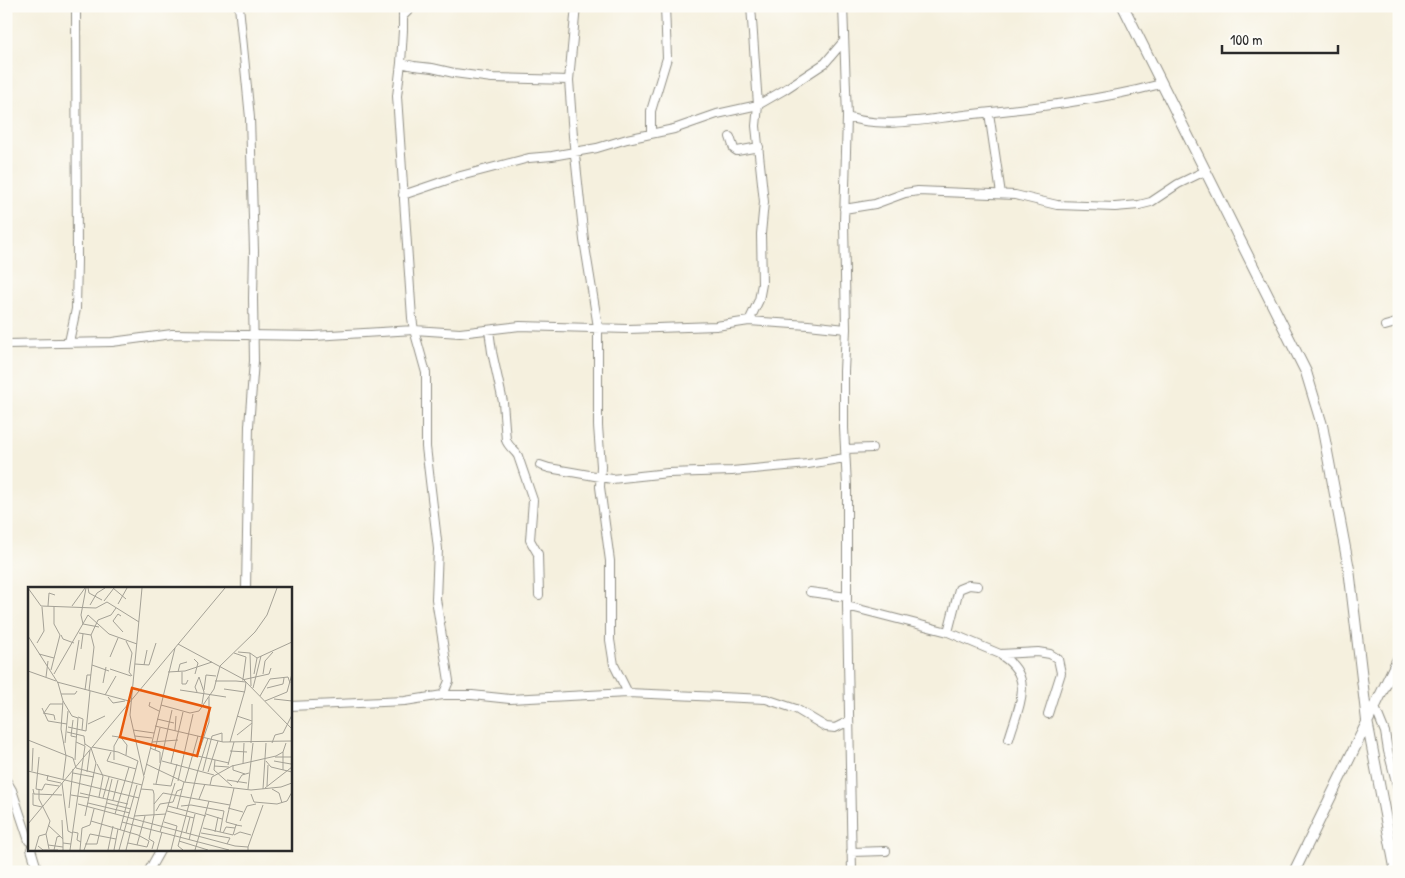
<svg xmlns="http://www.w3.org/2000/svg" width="1405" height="878" viewBox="0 0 1405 878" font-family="'Patrick Hand',sans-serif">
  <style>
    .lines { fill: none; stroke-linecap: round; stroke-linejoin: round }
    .minor-casing { stroke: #908e84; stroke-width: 10 }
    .tertiary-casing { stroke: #908e84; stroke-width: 12 }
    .minor { stroke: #fff; stroke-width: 8 }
    .tertiary { stroke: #fff; stroke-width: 10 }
    .inset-road { fill: none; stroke: #a4a196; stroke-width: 1 }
    .view { fill: #e8590c; fill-opacity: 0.15; stroke: #e8590c; stroke-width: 2.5 }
    .inset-edge { fill: none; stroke: #2b2b2b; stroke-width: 2.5 }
  </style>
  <rect width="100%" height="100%" fill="#fdfcf7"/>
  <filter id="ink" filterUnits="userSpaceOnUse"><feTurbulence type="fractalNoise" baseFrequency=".02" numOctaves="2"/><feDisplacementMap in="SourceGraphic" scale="10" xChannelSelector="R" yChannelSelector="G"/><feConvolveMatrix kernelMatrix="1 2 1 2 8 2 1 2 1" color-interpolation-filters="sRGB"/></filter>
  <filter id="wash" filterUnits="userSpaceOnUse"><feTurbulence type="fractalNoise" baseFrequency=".0096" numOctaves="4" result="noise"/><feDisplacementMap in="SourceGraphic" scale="20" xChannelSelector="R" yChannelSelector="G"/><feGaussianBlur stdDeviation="1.12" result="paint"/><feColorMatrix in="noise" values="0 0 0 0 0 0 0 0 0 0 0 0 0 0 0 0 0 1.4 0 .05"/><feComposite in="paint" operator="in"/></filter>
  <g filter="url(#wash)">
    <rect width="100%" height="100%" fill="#f5f0de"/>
  </g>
  <g filter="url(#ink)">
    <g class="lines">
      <defs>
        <path id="minor" d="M239,6L250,118L254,251L253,298L254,361L249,426L246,588
          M403,6V30L401,63L397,96L412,318L414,330L426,373V447L438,549L436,599L449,681L443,695
          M576,6L569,80L573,136L584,240L598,327V426L601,466L600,487L610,561V640L614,665L628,693
          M843,6L847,117L844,222L846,329L844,371V428L847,486V606L852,872
          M403,16L413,6
          M401,63L414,66L432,68L454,73L492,78L569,80
          M989,113L1001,194
          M847,117C884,129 927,119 965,115C1030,108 1097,101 1161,84
          M651,134V111L667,58L665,6
          M730,137L734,149L737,151L759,147
          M403,195L453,178L529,158L552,156L597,148L627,139L674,129L717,114L758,105L784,90L825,63L843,42
          M844,209L875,204L905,193L918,191L1015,195L1057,205L1115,207L1139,205L1151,202L1178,184L1205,171
          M749,321L759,300L762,284L761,234L764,202L756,126L758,105L751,6
          M1385,326L1399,322
          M489,330L492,352L503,402L506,440C509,448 515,450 518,456L533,500L530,540L538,554L539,595
          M69,342L76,309L77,260L76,6
          M6,344L112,342L172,334L314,336L414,330L460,333L520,326L628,329L716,326L749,321L808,325L846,329
          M845,449L872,448
          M540,465L549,468L612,479L668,473L732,471L808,464L845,458
          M810,592L847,597
          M847,606L948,632L1000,654L1038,652L1050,654L1058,659L1061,673L1048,714
          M948,632L959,589L969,585L978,586
          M1002,656C1036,678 1018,707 1009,739
          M1374,705L1385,732L1388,751L1399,793
          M290,706L405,701L443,695H472L510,699L628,693L766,699L796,709L826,727L835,728L849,721
          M6,780L12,790L29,841
          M31,849L38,872
          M851,852L886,851
          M148,872L161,849"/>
        <path id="tertiary" d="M1123,6L1306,372L1322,425L1349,569L1367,721L1396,872
          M1294,872L1399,657"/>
      </defs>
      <use href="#minor" class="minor-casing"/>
      <use href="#tertiary" class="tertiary-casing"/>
      <use href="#minor" class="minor"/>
      <use href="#tertiary" class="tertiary"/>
    </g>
  </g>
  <g transform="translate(28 587)">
    <rect width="264" height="264" fill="#f5f0de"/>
    <path class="inset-road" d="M0,1L13,19L68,21L79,15L111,35M58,1L53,28L55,37L71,40M60,1L61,6L74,13M85,1L98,12M76,14L86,1M90,17L99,1M62,18L69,6L77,1M20,19L21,6L27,8M44,19L57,1M93,29L90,27L85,34L95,45M51,46L63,48L70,33L83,28L88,21M33,48L35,52L46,56M0,49L30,96L35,114L44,129L50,131L48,155L57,159L42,263M98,54L104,66L101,85L104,89M9,56L16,44L14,20M150,57L215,92L264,142M53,62L55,47M210,65L222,66L229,71M206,66L218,70L215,92M222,66L223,99M11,67L26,71M82,70L90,51M166,72L170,76L167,87M107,77L121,78L128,56M64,78L81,84M116,78L119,63M82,82L103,89M23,83L32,48L26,37V19M46,83L51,53M0,84L28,94M140,85L157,84L184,75M150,85L152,77L159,75M154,85V97H158L160,93M26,87L60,28L81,47L109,57M226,87L229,71L264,55M235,87L237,74L245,65M18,90L20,74M171,90L176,105L174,117M214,93L241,87L243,81M187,94H208M29,95L101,114M75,96L78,80M225,101L233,69M239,101L255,97L256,91M196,102L217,105M57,103L59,88H63M152,103L198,110M176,103L178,88L188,89M61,104L66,60L63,48M169,105L167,100L171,90M33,107H47L49,104M77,108L88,89M232,109L242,92L260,90L262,96M80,110L85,116L97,114M246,112L264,114M35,114L33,142L38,169M237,114L259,105L264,87M122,115L121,119L131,124M133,118L162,126L171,124L186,102L192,79L227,45L239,28L249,1M14,121L20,134L39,137M15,126L26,128L27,133M16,126L22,117H35M209,129L224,134M50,130L55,132L54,143M129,132L146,136M45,133L43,149L48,150M60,137L77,129M127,139L195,155L264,154M40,140L58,144L62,104M105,143L126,146M147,144L148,129M39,145L56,149L57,158M91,148L99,158L98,168M209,148L224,136V117M84,149L91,150L86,159V173M107,149L124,151M0,153L45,171L48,181L114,198M124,155L150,153M202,155L217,103L218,95L208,94M37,156L40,124M223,156L224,136M244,156L247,148L255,146L264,128M64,160L90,165L110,174M122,161L132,165V176M127,163L132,141M147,164L201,176M202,164L219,165M83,165L79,174L108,182M255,165V183M11,170L8,202L14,203L17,197L31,199M169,170L181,135V110M247,170H264M47,173L48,155M187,173L186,183L204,199M134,174L186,188M238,174L243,180L264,185M246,174L263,177M143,176L155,125M69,177L75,189L71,210M118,177L156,195L223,203L253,200L264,196M215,177L216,156M200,178L206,155M205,178V183L217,187M186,179L201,180M170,183L180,151M0,184L111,211M4,184L5,161M175,184L184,149L194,146V155M59,185L62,163M180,185L190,154M45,186L66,190M20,188L19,193L33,196M116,188L147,61M35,192L38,169M199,193L219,196M150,194L165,127M157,195L170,149M34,196L40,244L44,246M209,196L214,188L221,186M125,197L143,199L149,177M128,197L144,123M182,198L184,190L204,179L248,169L255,165L258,156M239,199L240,178M206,201L198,235L209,238M237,201L264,180M5,202L6,207L34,208M11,202V212L22,234L18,247L21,262M113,202L125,203L126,207V228L121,252L126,255L124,262M220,202L225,156M235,202L238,156M244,202L251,206L254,216M5,206V218L14,220M52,206L100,217M223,207L226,215L249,217L259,214L264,205M43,208L61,211M75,211L81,190M171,212L177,197M85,213L90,193M60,216L102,226M79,216L103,222M50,217L207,259L220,260V263M126,217L135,206L202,218M140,219L178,229M153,219L163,218L196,224L192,245M41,221L45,182M200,221L215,225M149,222L156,195M128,224L132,217L145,215L149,204L154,202M139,224L166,231L167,227M87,227L101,180M178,227L194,232M57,229L68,176L63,161L57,157M106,229L138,227M34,233L35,256M63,234L110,248L121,254L119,260M212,234L219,219L228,217M94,235L201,263M136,235L149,239L143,263M0,237L197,1M20,238L35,252M175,241L205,248L208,238L214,239M92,243L110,174M45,245L50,246L49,253L53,255M132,245L147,196M187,245L190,230M158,246L162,230M173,246L202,251L199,257M195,246L198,240L207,241M206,248L212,245L223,248M161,253L166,231M151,254L180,263M100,256L119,260M57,257H69L84,192M20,258L35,260M109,258L117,229M10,259L15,263H30M220,260L235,218M7,263L11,249L18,247M26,263L29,250L32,249M35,263V256L43,257M52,263L54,241L62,238L66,222M56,263L62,247L88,252M80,263L85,239M86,263L90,242M91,263L109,198M98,263L116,190L102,128L114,1M129,263L134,245M155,263L150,259L170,183M167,263L181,214"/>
    <path class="view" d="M104,101L182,121L169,169L92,150Z"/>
    <rect width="264" height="264" class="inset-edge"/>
  </g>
  <rect width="1405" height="878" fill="none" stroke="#fdfcf7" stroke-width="25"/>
  <path d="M1222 45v8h116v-8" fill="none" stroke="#2b2b2b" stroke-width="2.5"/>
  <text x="1230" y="45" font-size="15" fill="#2b2b2b" stroke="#fdfcf7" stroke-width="4" paint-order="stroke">100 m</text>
</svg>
